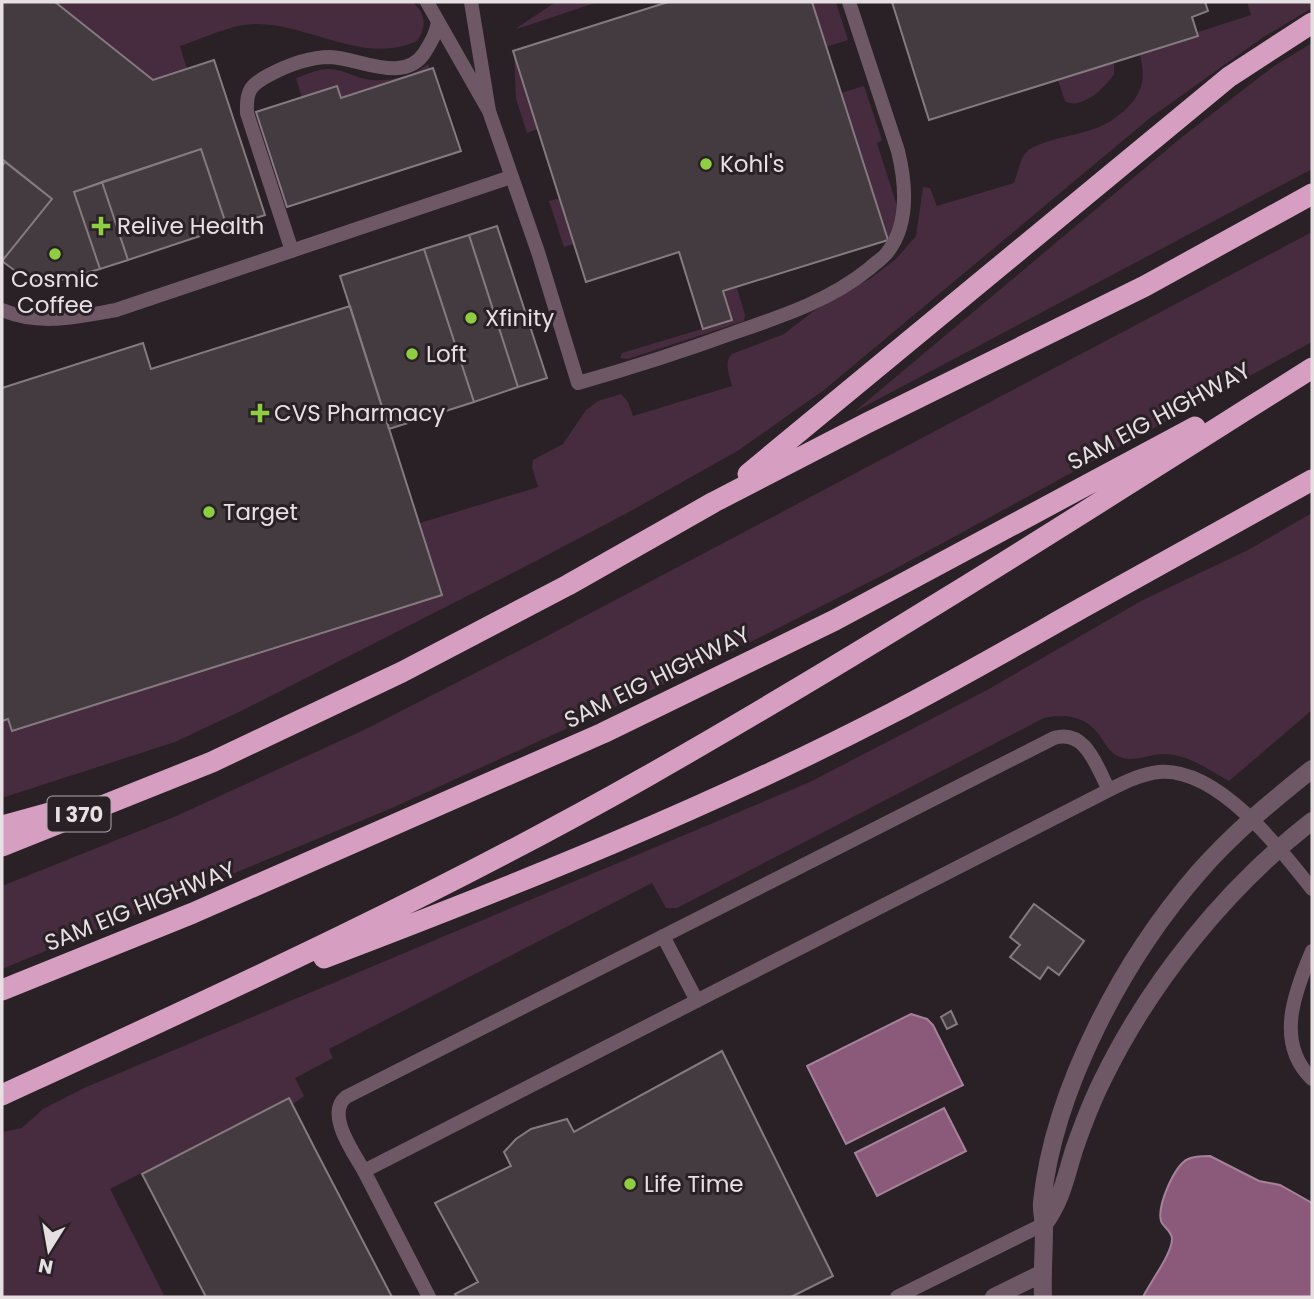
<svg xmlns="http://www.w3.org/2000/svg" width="1314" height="1299" viewBox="0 0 1314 1299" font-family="Poppins,sans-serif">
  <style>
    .green { fill: #472b3e }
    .water { fill: #8b5a7a; stroke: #a6829a; stroke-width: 2 }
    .building { fill: #433b40; stroke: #847a80; stroke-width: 2 }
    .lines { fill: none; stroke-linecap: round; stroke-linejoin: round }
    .service { stroke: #6e5866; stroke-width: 14 }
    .minor { stroke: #6e5866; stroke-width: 18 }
    .motorway { stroke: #d69fc2; stroke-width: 21 }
    .poi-dot { fill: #8fcd42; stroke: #292126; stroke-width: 2.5 }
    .labels { text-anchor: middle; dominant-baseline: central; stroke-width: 6; stroke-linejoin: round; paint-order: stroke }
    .shield { fill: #292126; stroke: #ada7aa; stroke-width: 2 }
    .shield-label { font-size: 21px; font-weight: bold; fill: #e6e0e3 }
    .poi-label { font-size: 23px; fill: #e6e0e3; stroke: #292126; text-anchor: start }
    .street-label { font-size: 23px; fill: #e6e0e3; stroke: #292126 }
  </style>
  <rect width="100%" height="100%" fill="#292126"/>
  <path class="green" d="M56,2H412C426,13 427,27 417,41C364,65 312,25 258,24C230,24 206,38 180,46L187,69L153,80Z
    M556,2H598L517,29L518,27Z
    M812,2H836L848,40L826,47Z
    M1247,2H1312V8L1262,38L1150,118L824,390L739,450L629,512L532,563L241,711L175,742L2,798V721L8,719L13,731L442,595L420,523L538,487L532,467L533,460L563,444L586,410L598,401L621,394L628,402L633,416L732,386C730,376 723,362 732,354L784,334L815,310L871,278L896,259L916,236L923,187L930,188L937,206L1014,183L1022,158L1028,150C1064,130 1096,140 1129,106C1144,90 1145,75 1140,55L1198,37V32L1251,15Z
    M1312,43V169L854,412L1182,137L1274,66Z
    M514,54L538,129L527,133L516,99Z
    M1114,62V74C1106,87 1081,111 1065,101L1058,80Z
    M428,64L430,69L341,98L336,86L302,98L296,78C306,75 317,69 328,69C341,69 353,76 365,79C385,83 412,77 428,64Z
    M864,86L882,140L877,143L899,212L888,239L841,93Z
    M560,198L574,244L564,247L549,201Z
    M1312,232V342L893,570L691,672L392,808L2,969V886L174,817L366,729L534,643Z
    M737,288L745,315L744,321L628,359L620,358L622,353L732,320L724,292Z
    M1312,513V710L1229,781C1207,769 1190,755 1164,754C1149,754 1135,763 1120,757C1106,751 1104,739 1095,730C1081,715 1062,714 1044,718L677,908H666L652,883L329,1049L333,1058L295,1078L304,1096L293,1104L289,1098L110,1189L165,1297H2V1132L22,1128L43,1109L84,1088L810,782L989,689L1141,601L1248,550Z"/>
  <path class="water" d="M911,1014L927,1019L933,1025L963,1085L846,1144L807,1066Z
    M944,1108L966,1151L877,1196L855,1153Z
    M1210,1156L1259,1181L1280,1185L1312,1203V1297H1143C1150,1282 1172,1254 1172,1239C1172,1231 1163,1227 1161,1221C1157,1206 1174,1166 1188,1159C1194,1156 1204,1156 1210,1156Z"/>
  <path class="building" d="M2,2H55L153,80L214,60L265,215L227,227L201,149L74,192L100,269L48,284L38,282L14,270L2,261L52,199L2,159Z
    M668,2H812L888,240L723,291L732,320L703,329L679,252L586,282L513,51Z
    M892,2H1205L1208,11L1192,17L1198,36L929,120Z
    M433,68L461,151L287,207L256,112L337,86L341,98Z
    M201,149L227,227L128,260L102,182Z
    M5,162L52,199L2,261V166Z
    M102,182L128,260L100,269L74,192Z
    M497,226L547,378L518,387L469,235Z
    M469,235L518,387L474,402L424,249Z
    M424,249L474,402L389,429L340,276Z
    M350,306L442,595L12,731L8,719L2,721V388L143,343L151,369Z
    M1034,904L1084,941L1059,975L1048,967L1040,979L1010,957L1020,945L1010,937Z
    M951,1011L957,1024L947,1029L941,1017Z
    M722,1051L833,1276L791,1297H457L455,1294L478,1282L435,1203L511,1166L504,1152L516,1139L531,1129L567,1119L574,1132Z
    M289,1098L315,1149L392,1297H206L142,1174Z"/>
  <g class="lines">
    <path class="service" d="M427,2L489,111L471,2
      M489,111L538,252L578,383C631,368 684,351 736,332C783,316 831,300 870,268C875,263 882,259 886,254C910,225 906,184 898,151L849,2
      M292,251L247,113C246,91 250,85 269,75C288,65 309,57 330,57C360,58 404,85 425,52C431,42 436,34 438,22
      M2,310C40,326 76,317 116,310L511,177
      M1109,790C1097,768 1086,728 1054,738L346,1097C325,1114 354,1153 364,1171L1109,790C1125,782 1141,774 1159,772C1217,767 1280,848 1312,889
      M663,936L697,1001
      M1312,951C1294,993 1275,1043 1312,1079
      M364,1171L429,1297
      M897,1297L1044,1224"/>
    <path class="minor" d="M1044,1224C1061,1202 1066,1176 1074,1150C1082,1127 1091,1103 1102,1081C1150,982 1226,888 1312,821
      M994,1297L1043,1273
      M1043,1297C1042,1274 1044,1251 1044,1228C1044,1220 1041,1211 1042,1202C1054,1088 1124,958 1199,872C1233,833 1272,801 1312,769"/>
    <path class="motorway" d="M748,474L1229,77L1312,23
      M2,826L60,810
      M2,846L212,762L402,672L568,585L714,502L867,423L1145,286L1312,194
      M324,958C516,885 709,808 892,713C956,680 1018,644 1080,609C1158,565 1235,523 1312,480
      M2,990L193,913L603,733L835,620L1195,427
      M2,1095C219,995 436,896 644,778C871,649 1091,508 1312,368"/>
  </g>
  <g class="poi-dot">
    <circle cx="706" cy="164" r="7"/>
    <path d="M97.5 215.5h7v7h7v7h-7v7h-7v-7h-7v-7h7z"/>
    <circle cx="55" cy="254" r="7"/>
    <circle cx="471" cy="318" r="7"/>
    <circle cx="412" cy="354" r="7"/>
    <path d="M256.5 402.5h7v7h7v7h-7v7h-7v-7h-7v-7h7z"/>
    <circle cx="209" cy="512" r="7"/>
    <circle cx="630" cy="1184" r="7"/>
  </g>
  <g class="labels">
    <rect class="shield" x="47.5" y="796.5" width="63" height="35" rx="5"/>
    <g class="shield-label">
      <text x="79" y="814">I 370</text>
    </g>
    <g class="poi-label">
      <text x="720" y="164">Kohl's</text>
      <text x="117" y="226">Relive Health</text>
      <text x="55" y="279" text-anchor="middle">Cosmic<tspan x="55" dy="26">Coffee</tspan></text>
      <text x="485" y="318">Xfinity</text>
      <text x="426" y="354">Loft</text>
      <text x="274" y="413">CVS Pharmacy</text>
      <text x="223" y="512">Target</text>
      <text x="644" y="1184">Life Time</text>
    </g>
    <g class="street-label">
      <text transform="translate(1159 416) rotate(-28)">SAM EIG HIGHWAY</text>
      <text transform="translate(657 677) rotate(-26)">SAM EIG HIGHWAY</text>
      <text transform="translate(140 906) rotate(-22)">SAM EIG HIGHWAY</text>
    </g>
  </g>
  <rect width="1314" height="1299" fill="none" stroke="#e6e0e3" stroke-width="7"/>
  <g transform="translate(49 1250) rotate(191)" stroke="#292126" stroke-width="5" paint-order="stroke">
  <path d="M0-5L12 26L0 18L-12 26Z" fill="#e6e0e3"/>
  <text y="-10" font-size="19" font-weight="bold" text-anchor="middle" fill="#e6e0e3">N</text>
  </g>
</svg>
